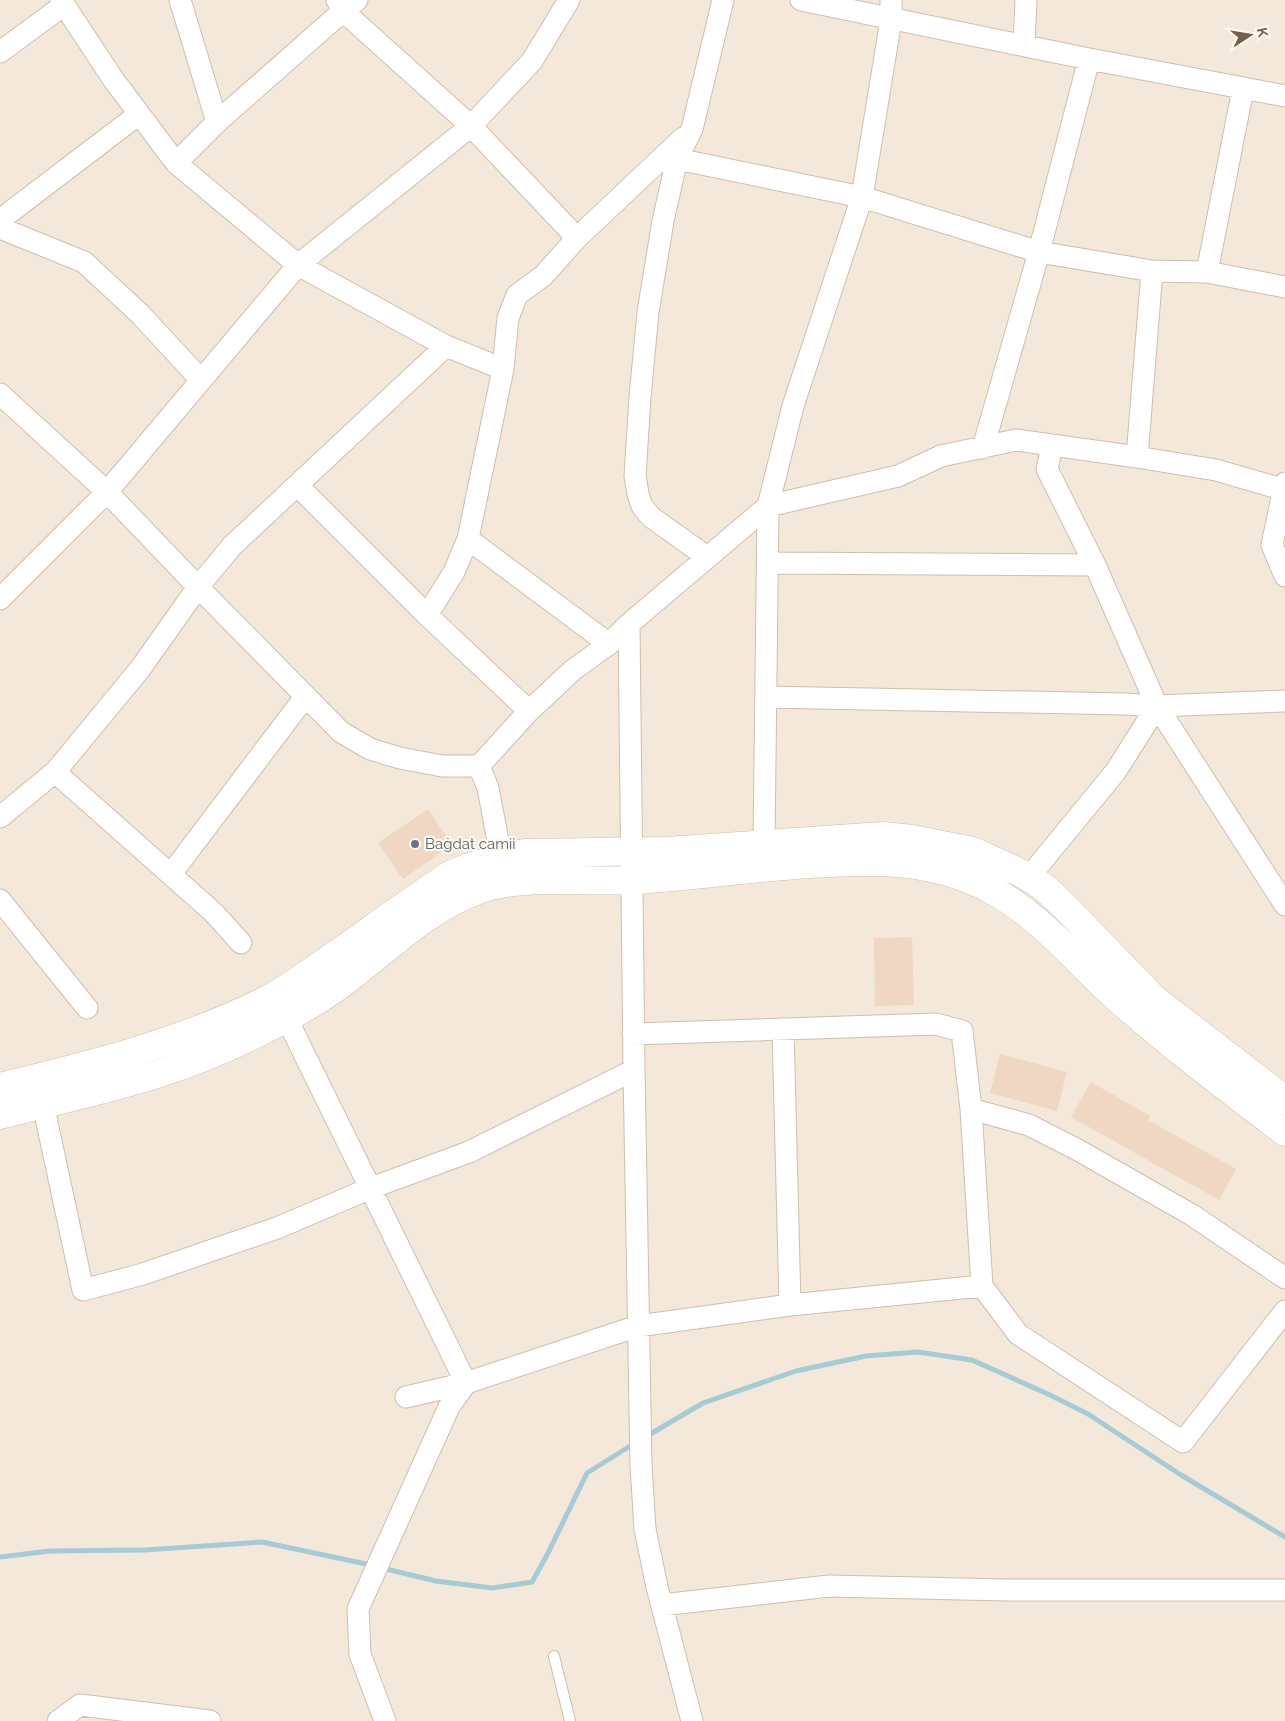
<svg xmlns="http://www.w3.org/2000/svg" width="1285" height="1721" viewBox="0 0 1285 1721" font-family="Raleway,sans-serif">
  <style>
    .residential { fill: #f3e8d9 }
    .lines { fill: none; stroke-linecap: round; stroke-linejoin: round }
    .stream { stroke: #a6cbd6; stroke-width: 5 }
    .building { fill: #efd7c3 }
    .service-casing { stroke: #cdbfb0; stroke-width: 12 }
    .minor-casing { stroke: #cdbfb0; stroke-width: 23 }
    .secondary-casing { stroke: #d0bfae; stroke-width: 29 }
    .service { stroke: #fff; stroke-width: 10 }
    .minor { stroke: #fff; stroke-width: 21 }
    .secondary { stroke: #fff; stroke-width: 28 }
    .worship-dot { fill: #6b7280; stroke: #fefaf0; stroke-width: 2 }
    .labels { text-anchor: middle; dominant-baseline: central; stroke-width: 4.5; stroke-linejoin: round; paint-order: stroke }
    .worship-label { font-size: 15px; fill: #5b616d; stroke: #fefaf0; text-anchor: start }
  </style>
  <rect width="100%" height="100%" fill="#fcf6ea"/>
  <path class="residential" d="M0,0H1285V1721H0Z"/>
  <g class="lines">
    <path class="stream" d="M647,1436L703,1403L796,1371L866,1356L918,1352L972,1360L1048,1394L1088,1414L1181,1475L1285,1537
      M0,1557L50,1551L145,1550L262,1542L371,1565
      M382,1568L436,1581L492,1588L532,1582L547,1555L587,1473L635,1443"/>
  </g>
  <path class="building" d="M428,809L452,845L403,879L378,843Z
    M912,937L914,1005L875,1006L874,938Z
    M1000,1054L1067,1072L1057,1111L990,1093Z
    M1091,1082L1150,1116L1148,1120L1236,1169L1219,1200L1071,1117Z"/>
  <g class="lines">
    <defs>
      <path id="service" d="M554,1656L570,1721"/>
      <path id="minor" d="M61,0L113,79L176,163L298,265L446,346L503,369
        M180,0L217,122
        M337,0L343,11L471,126L577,238
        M801,0L1089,59L1285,96
        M1024,46L1026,0
        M0,52L64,5
        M677,159L862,197L1039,252L1152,271L1207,272L1285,287
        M176,163L217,122L343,11L357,0
        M0,220L139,114
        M0,228L84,262L140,314L201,380
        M1207,272L1243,89
        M0,394L107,492L198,587L341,732L370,749L400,758L442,766H479
        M1052,446L1047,469L1095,565L1157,706L1285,905
        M983,448L1039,252L1089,59
        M1137,457L1152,271
        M1285,483L1272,545L1285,576
        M298,486L427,615L529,711
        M468,539L609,644
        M707,557L651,517L642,506L638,494L635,476L640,397L648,312L663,221L677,159L692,129L723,0
        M768,563L1095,565
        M0,599L107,492L298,265L471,126L532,61L569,0
        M427,615L454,572L468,539L503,369L508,318L517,295L543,276L577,238L683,138
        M629,624L634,1070L641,1465L645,1529L657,1587L692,1721
        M767,697L1125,704L1157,706
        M55,772L214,913L241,943
        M0,817L55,772L140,669L198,587L232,546L446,346
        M764,843L768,506L793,406L862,197L891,20V0
        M501,857L488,788L479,766L529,711L573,670L609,644L629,624L768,506L898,476L941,456L1016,440L1137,457L1216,470L1285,490
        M171,874L305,697
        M1029,877L1116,771L1157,706L1285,701
        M0,900L87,1008
        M286,1017L466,1383L638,1326L790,1305L982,1286L971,1109L962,1031L936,1024L633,1034
        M783,1029L790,1305
        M43,1104L83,1290L143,1274L277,1228L371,1188L469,1152L634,1070
        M971,1109L1029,1125L1078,1150L1192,1215L1285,1278
        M982,1286L1018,1334L1183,1442L1285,1311
        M406,1397L466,1383
        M662,1605L829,1586L1006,1590H1285
        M58,1721L80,1705L210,1721
        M385,1721L360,1654L358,1609L449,1407L466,1383"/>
      <path id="secondary" d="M0,1087C94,1064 185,1042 272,997C295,984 317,968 338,953C375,927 412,900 450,875L469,867L501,857L525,853L667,851L883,836L912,839L973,851L1029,877L1046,889L1063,905L1154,999L1285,1100
        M0,1115C53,1101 108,1090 160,1073C212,1056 264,1032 311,1004C371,969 417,910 484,888C529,874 588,883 635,880C693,876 750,868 808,864C873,860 931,858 990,889C1040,915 1075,960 1116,997C1170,1045 1227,1088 1285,1132"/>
    </defs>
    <use href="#service" class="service-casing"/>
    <use href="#minor" class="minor-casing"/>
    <use href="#secondary" class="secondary-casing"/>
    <use href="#service" class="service"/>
    <use href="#minor" class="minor"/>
    <use href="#secondary" class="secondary"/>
  </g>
  <circle class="worship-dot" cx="415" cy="844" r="5"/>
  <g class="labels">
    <g class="worship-label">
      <text x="425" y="844">Bağdat camii</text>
    </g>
  </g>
  <g transform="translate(1250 35) rotate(78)" stroke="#fefaf0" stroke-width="4" paint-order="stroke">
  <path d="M0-4L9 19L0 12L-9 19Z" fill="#755f4e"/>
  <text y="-8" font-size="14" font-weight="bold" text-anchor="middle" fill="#755f4e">K</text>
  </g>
</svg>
